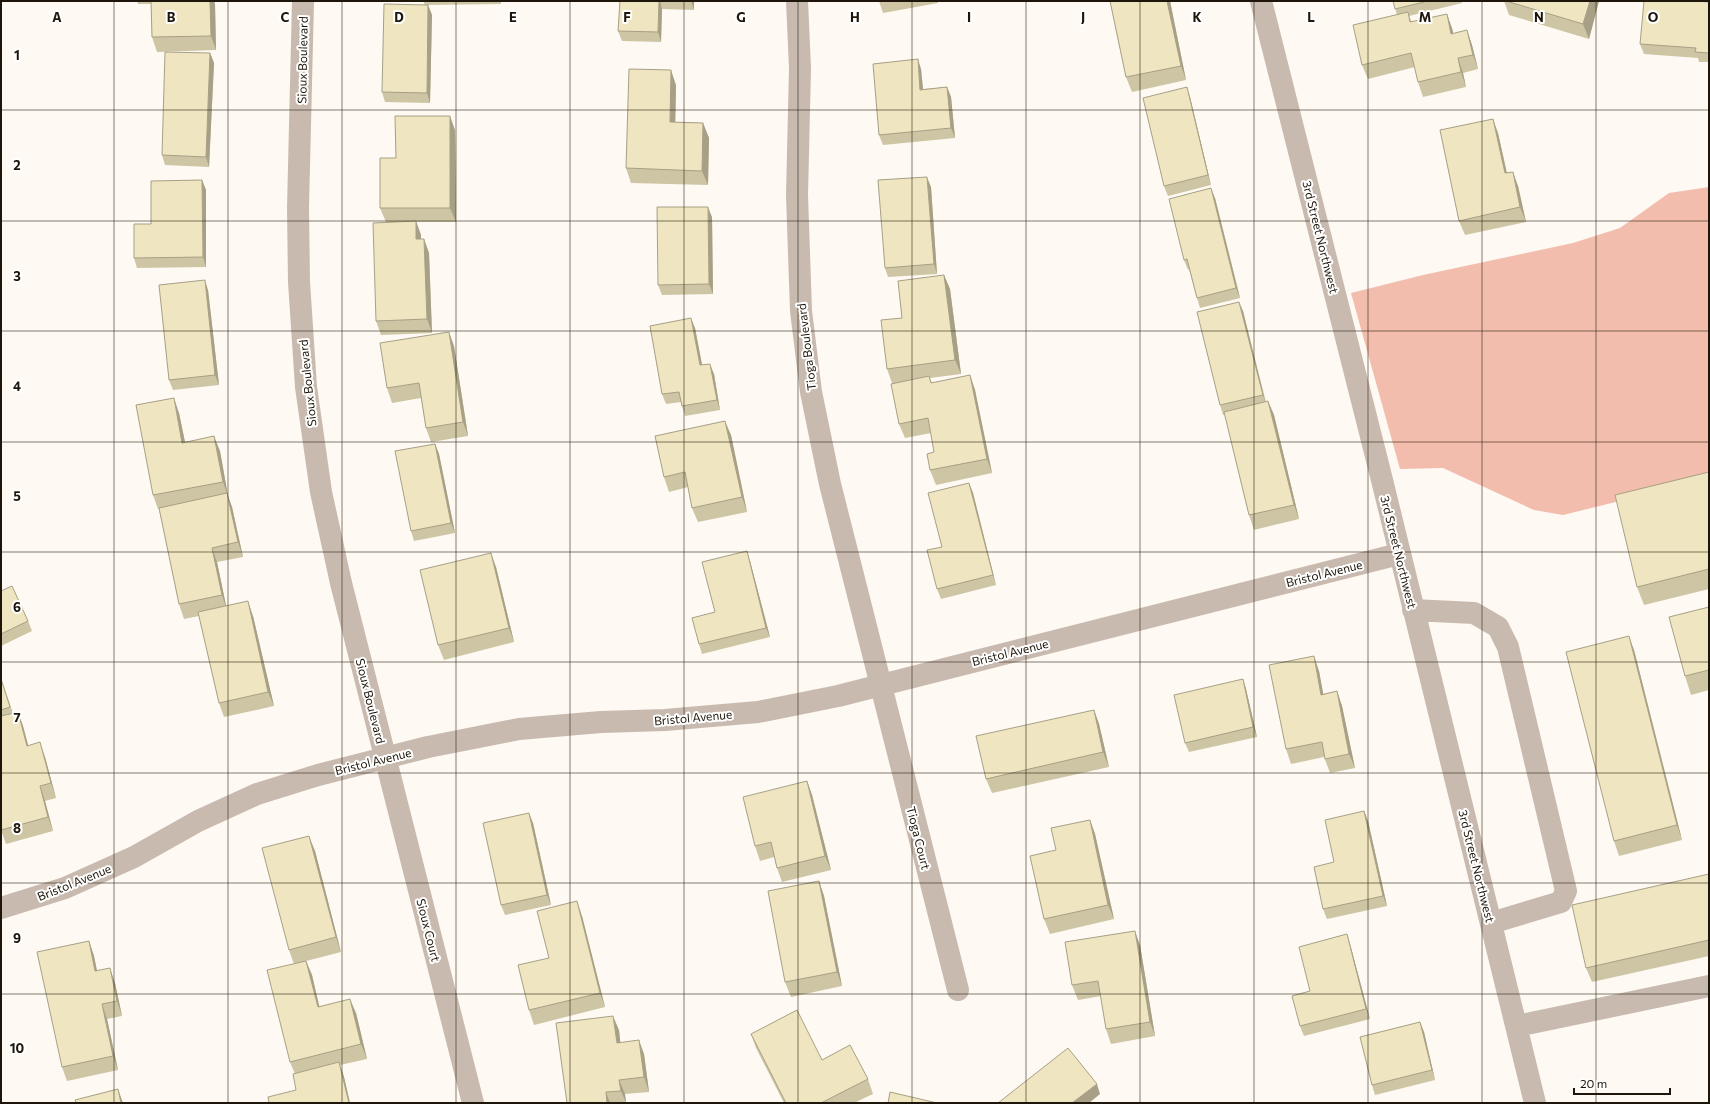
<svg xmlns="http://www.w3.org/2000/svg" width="1710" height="1104" viewBox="0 0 1710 1104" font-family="Commissioner,sans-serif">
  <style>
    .forest { fill: #f3bdad }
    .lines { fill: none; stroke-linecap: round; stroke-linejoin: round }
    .minor { stroke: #c9bab0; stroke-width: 22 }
    .wall { fill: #cec5a5 }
    .shaded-wall { fill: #a7a086 }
    .building { fill: #efe5c0; stroke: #a7a086 }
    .grid { fill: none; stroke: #1e160a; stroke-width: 1; stroke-opacity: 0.55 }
    .labels { text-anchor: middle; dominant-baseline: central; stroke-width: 4; stroke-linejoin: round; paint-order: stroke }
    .street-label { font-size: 12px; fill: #1e160a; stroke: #fff }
    .grid-label { font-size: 13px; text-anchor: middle; font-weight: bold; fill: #1e160a; stroke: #fff; stroke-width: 4; stroke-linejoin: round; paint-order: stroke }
  </style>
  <rect width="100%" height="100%" fill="#fef9f2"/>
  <path class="forest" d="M1709,187V479L1563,515L1534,510L1443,468L1400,469L1351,293L1423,275L1573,243L1620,228L1669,193Z"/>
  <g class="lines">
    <path class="minor" d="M303,1L298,208L299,282L306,387L321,492L341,583L473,1103
      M797,1L800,68L797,195L801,311L811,392L830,484L958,990
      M1261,1L1381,476L1535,1103
      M1413,610L1474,613L1498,627L1508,647L1566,891L1561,902L1491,923
      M1,908L65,888L134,857L198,821L257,794L318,775L428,747L519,729L601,722L665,720L758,712L838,696L1399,554
      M1517,1026L1709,986"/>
  </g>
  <path class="wall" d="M137,1H214L215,4L216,50L157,52L152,37L151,4H138Z
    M423,1H501V4L428,5L432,15L430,103L385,102L382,92L425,5Z
    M620,1H694V10L662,9L661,42L622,41L618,31Z
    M879,1H938V3L883,13Z
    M1110,1H1170L1186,80L1132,92L1126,77Z
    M1393,1H1461L1462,3L1409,16L1412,22L1452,28L1453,34L1467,30L1472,45L1478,69L1463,73L1466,87L1423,97L1418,82L1415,67L1368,79L1362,65L1397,15Z
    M1504,1H1599L1589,39L1509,15Z
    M1709,2V62H1699L1698,58L1644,54L1640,44Z
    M210,53L214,63L209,167L165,165L162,155Z
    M921,69L923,89L947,87L951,97L955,138L883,145L879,135Z
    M676,85L675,122L703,123L709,138L708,185L631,183L626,168Z
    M1190,97L1211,185L1168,196L1164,186Z
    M455,130L456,222H416L421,235V239H424L429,253L432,333L381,335L376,321L386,222L380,208L396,158Z
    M1498,133L1507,173L1518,186L1526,222L1465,235L1459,221Z
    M202,180L206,190V267L137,268L134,258L151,224Z
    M931,187L937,274L888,277L885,268Z
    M1215,198L1240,298L1200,308L1197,298L1189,269L1188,270L1184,260Z
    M712,217L713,294L662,295L658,285Z
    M944,275L950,289L961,374L930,378L932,383L970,375L975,390L992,473L936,485L930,470L934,452L931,433L905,438L899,424L892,383L887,369L902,318Z
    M208,290L219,385L173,390L169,380Z
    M1243,311L1266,402L1268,401L1274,415L1299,519L1254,530L1249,515L1225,415H1223L1220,405Z
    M695,328L702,365L714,374L720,410L685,416L682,406L681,402L666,404L662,394Z
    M454,346L468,436L431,442L426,428L421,398L392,403L387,388Z
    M179,413L185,442L220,451L228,496L232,507L243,557L217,562L226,606L253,616L274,706L224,717L219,703L199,616L184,619L179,604L159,509H158L153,495Z
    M731,435L747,512L698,522L692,508L688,487L669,492L664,477Z
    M435,444L439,454L455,533L414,541L411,531Z
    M1709,472V589L1644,605L1637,587Z
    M969,483L973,493L996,585L941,599L937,589L942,547Z
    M750,561L770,637L702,654L699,644L715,612Z
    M496,567L514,642L444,660L438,645Z
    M1,591L28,621L32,631L1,646Z
    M1709,607V690L1691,695L1685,676Z
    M1634,650L1682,840L1619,856L1614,841Z
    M1319,671L1323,694L1337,691L1342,706L1355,768L1330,773L1324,757L1291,764L1286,749Z
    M1,678L13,713L18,712L23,726L28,745L45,757L56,798L45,801L53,831L6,844L1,830Z
    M1243,679L1246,689L1257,737L1189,752L1185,743Z
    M1094,710L1099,724L1109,767L992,793L986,779Z
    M807,781L812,795L831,870L782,882L777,868L774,857L760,861L755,846Z
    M1364,811L1368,821L1387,906L1327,919L1323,909L1334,862Z
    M1090,820L1095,834L1114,919L1050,934L1044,919L1056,850Z
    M533,823L551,905L505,915L501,905Z
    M315,851L341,952L306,961L312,975L319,1007L356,1013L367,1059L340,1065L344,1077L350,1103H269L296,1090L295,1074L290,1062L294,964L289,950Z
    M1709,874V956L1592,982L1586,968Z
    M819,881L824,896L842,986L791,997L785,982Z
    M582,916L605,1007L534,1025L529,1010L549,958Z
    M1347,934L1350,944L1370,1019L1304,1036L1300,1026L1310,991Z
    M89,941L94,956L97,971L115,983L122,1016L107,1019L118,1070L67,1081L62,1067Z
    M1140,945L1155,1036L1111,1044L1106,1029L1101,996L1078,1000L1072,985Z
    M1420,1022L1424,1032L1435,1080L1375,1095L1372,1085Z
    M619,1030L620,1042L644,1054L649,1092L625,1094L626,1103H567Z
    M751,1034L822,1060L868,1079L873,1094L854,1103H784L756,1048Z"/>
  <path class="shaded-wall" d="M210,1H214L215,4L216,50L211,36Z
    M659,1H660L662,9L661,42L658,32Z
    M691,1H694V10Z
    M1167,1H1170L1186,80L1181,66Z
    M1590,1H1599L1589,39L1583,24Z
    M428,5L432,15L430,103L427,93Z
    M1447,14L1452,28L1457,49L1451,34Z
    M1467,30L1472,45L1478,69L1473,55Z
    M210,53L214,63L209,167L206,157Z
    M1458,58L1463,73L1466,87L1461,72Z
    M918,59L921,69L924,99L920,90Z
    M671,70L676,85L675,137L670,122Z
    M947,87L951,97L955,138L951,128Z
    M1187,87L1190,97L1211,185L1208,175Z
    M450,116L455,130L456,222L450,208Z
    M1493,119L1498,133L1510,188L1505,173Z
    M703,123L709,138L708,185L702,171Z
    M1513,172L1518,186L1526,222L1520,207Z
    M927,177L931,187L937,274L934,264Z
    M202,180L206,190V267L203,257Z
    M1211,188L1215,198L1240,298L1236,288Z
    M708,207L712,217L713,294L709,284Z
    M416,221L421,235V254L416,239Z
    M424,239L429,253L432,333L427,319Z
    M944,275L950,289L961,374L955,360Z
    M205,280L208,290L219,385L215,375Z
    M1239,302L1243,311L1266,405L1263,395Z
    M691,318L695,328L704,375L700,365Z
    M449,332L454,346L468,436L463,422Z
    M710,364L714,374L720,410L717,400Z
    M970,375L975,390L992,473L987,459Z
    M174,398L179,413L188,457L182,443Z
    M1268,401L1274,415L1299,519L1294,505Z
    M725,421L731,435L747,512L742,497Z
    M214,436L220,451L228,496L223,482Z
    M435,444L439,454L455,533L451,523Z
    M969,483L973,493L996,585L993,575Z
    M227,493L232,507L243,557L238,542Z
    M212,548L217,562L227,610L222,595Z
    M747,551L750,561L770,637L766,628Z
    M491,553L496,567L514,642L509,628Z
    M248,601L253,616L274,706L268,692Z
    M1629,636L1634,650L1682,840L1677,825Z
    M1314,656L1319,671L1326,709L1321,695Z
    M1243,679L1246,689L1257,737L1253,727Z
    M1337,691L1342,706L1355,768L1349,754Z
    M1094,710L1099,724L1109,767L1103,752Z
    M18,712L23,726L32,760L27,746Z
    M40,742L45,757L56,798L51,783Z
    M807,781L812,795L831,870L825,856Z
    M40,786L45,801L53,831L48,817Z
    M1364,811L1368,821L1387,906L1383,896Z
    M529,813L533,823L551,905L547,895Z
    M1090,820L1095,834L1114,919L1108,905Z
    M309,836L315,851L341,952L336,937Z
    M819,881L824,896L842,986L837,972Z
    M577,901L582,916L605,1007L600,993Z
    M1135,931L1140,945L1155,1036L1150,1022Z
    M1347,934L1350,944L1370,1019L1366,1009Z
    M89,941L94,956L100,986L95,971Z
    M306,961L312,975L323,1022L318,1007Z
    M110,968L115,983L122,1016L117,1001Z
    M350,999L356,1013L367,1059L361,1044Z
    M102,1004L107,1019L118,1070L113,1056Z
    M613,1016L619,1030L622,1057L617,1043Z
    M1420,1022L1424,1032L1435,1080L1432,1070Z
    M639,1040L644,1054L649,1092L644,1077Z
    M339,1062L344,1077L350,1103H349Z
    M619,1080L625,1094L626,1103L621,1091Z
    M1097,1084L1100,1094L1089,1103H1072Z
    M118,1089L123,1103H121Z
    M606,1092L610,1103H607Z"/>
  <path class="building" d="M151,1H210L211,36L152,37Z
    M620,1H659L658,32L618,31Z
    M1110,1H1167L1181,66L1126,77Z
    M1393,1H1428L1395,9Z
    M1506,1H1590L1583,24Z
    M1644,1H1694L1709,2V53L1695,52L1696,48L1640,44Z
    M384,4L428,5L427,93L382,92Z
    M1408,12L1410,22L1447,14L1451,34L1467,30L1473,55L1458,58L1461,72L1418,82L1411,53L1362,65L1353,25Z
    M165,52L210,53L206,157L162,155Z
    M918,59L920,90L947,87L951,128L879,135L873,64Z
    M629,69L671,70L670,122L703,123L702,171L626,168Z
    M1187,87L1208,175L1164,186L1143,98Z
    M395,116H450V208H380V158H396Z
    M1493,119L1505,173L1513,172L1520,207L1459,221L1440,130Z
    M927,177L934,264L885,268L878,180Z
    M202,180L203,257L134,258V224H151V181Z
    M1211,188L1236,288L1197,298L1187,259L1184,260L1169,199Z
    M657,207H708L709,284L658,285Z
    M416,221V239H424L427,319L376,321L373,223Z
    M944,275L955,360L887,369L881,320L902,318L898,281Z
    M205,280L215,375L169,380L159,285Z
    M1239,302L1263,395L1220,405L1197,312Z
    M691,318L700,365L710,364L717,400L682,406L679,392L662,394L650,326Z
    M449,332L463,422L426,428L419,383L387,388L380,343Z
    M970,375L987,459L930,470L927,454L934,452L928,418L899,424L891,384L929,376L931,383Z
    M174,398L182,443L214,436L223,482L153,495L136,405Z
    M1268,401L1294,505L1249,515L1224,412Z
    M725,421L742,497L692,508L685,472L664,477L655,436Z
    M435,444L451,523L411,531L395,451Z
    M1709,472V569L1637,587L1615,495Z
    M969,483L993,575L937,589L927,550L942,547L928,493Z
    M227,493L238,542L212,548L222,595L179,604L159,508Z
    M747,551L766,628L699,644L692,618L715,612L702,562Z
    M491,553L509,628L438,645L420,570Z
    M12,586L28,621L1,634V591Z
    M248,601L268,692L219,703L198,612Z
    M1709,607V670L1685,676L1669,617Z
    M1629,636L1677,825L1614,841L1566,652Z
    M1314,656L1321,695L1337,691L1349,754L1325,759L1322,742L1286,749L1269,665Z
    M1,679L10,707L1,710Z
    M1243,679L1253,727L1185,743L1174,695Z
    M1094,710L1103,752L986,779L976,736Z
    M18,712L27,746L40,742L51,783L40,786L48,817L1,830V716Z
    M807,781L825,856L777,868L771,842L755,846L743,797Z
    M1364,811L1383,896L1323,909L1314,867L1334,862L1325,820Z
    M529,813L547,895L501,905L483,823Z
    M1090,820L1108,905L1044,919L1030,856L1056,850L1051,828Z
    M309,836L336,937L289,950L262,848Z
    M1709,874V940L1586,968L1572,905Z
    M819,881L837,972L785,982L768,891Z
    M577,901L600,993L529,1010L518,965L549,958L537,911Z
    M1135,931L1150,1022L1106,1029L1098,981L1072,985L1065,942Z
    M1347,934L1366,1009L1300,1026L1292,996L1310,991L1299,947Z
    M89,941L95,971L110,968L117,1001L102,1004L113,1056L62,1067L37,952Z
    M306,961L318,1007L350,999L361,1044L290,1062L267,970Z
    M797,1010L822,1060L850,1045L868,1079L821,1103H786L751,1034Z
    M613,1016L617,1043L639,1040L644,1077L619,1080L621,1091L606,1092L607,1103H567L556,1023Z
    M1420,1022L1432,1070L1372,1085L1360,1037Z
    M1068,1048L1097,1084L1072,1103H998Z
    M339,1062L349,1103H269L268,1097L296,1090L293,1074Z
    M118,1089L121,1103H76L75,1100Z
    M890,1092L937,1103H888Z"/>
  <path class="grid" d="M114,1V1103M228,1V1103M342,1V1103M456,1V1103M570,1V1103M684,1V1103M798,1V1103M912,1V1103M1026,1V1103M1140,1V1103M1254,1V1103M1368,1V1103M1482,1V1103M1596,1V1103M1,110H1709M1,221H1709M1,331H1709M1,442H1709M1,552H1709M1,662H1709M1,773H1709M1,883H1709M1,994H1709"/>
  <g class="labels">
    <g class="street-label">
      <text transform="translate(302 60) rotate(-89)">Sioux Boulevard</text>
      <text transform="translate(1321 237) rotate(76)">3rd Street Northwest</text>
      <text transform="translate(806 347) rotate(-97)">Tioga Boulevard</text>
      <text transform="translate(307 383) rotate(-96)">Sioux Boulevard</text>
      <text transform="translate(1399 552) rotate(76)">3rd Street Northwest</text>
      <text transform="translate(1324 573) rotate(-14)">Bristol Avenue</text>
      <text transform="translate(1010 652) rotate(-14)">Bristol Avenue</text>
      <text transform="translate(371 701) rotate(76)">Sioux Boulevard</text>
      <text transform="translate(693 717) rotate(-5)">Bristol Avenue</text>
      <text transform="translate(373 761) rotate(-14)">Bristol Avenue</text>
      <text transform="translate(919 838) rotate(76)">Tioga Court</text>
      <text transform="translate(1477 866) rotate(76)">3rd Street Northwest</text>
      <text transform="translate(74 882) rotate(-22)">Bristol Avenue</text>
      <text transform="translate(429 930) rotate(76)">Sioux Court</text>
    </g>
  </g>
  <g class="grid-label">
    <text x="57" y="22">A</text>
    <text x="171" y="22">B</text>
    <text x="285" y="22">C</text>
    <text x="399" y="22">D</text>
    <text x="513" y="22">E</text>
    <text x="627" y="22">F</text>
    <text x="741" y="22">G</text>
    <text x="855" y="22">H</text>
    <text x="969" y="22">I</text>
    <text x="1083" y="22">J</text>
    <text x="1197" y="22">K</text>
    <text x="1311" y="22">L</text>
    <text x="1425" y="22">M</text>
    <text x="1539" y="22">N</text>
    <text x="1653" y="22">O</text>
    <text x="17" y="60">1</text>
    <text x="17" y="170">2</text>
    <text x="17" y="281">3</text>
    <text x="17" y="391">4</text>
    <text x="17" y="501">5</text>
    <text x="17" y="612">6</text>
    <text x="17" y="722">7</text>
    <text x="17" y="833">8</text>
    <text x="17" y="943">9</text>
    <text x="17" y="1053">10</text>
  </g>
  <rect width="1710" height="1104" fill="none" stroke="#1e160a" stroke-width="4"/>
  <path d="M1574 1088v6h96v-6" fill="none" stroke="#1e160a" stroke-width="2"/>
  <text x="1580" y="1088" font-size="12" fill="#1e160a" stroke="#ffffff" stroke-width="3" paint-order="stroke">20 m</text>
</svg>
